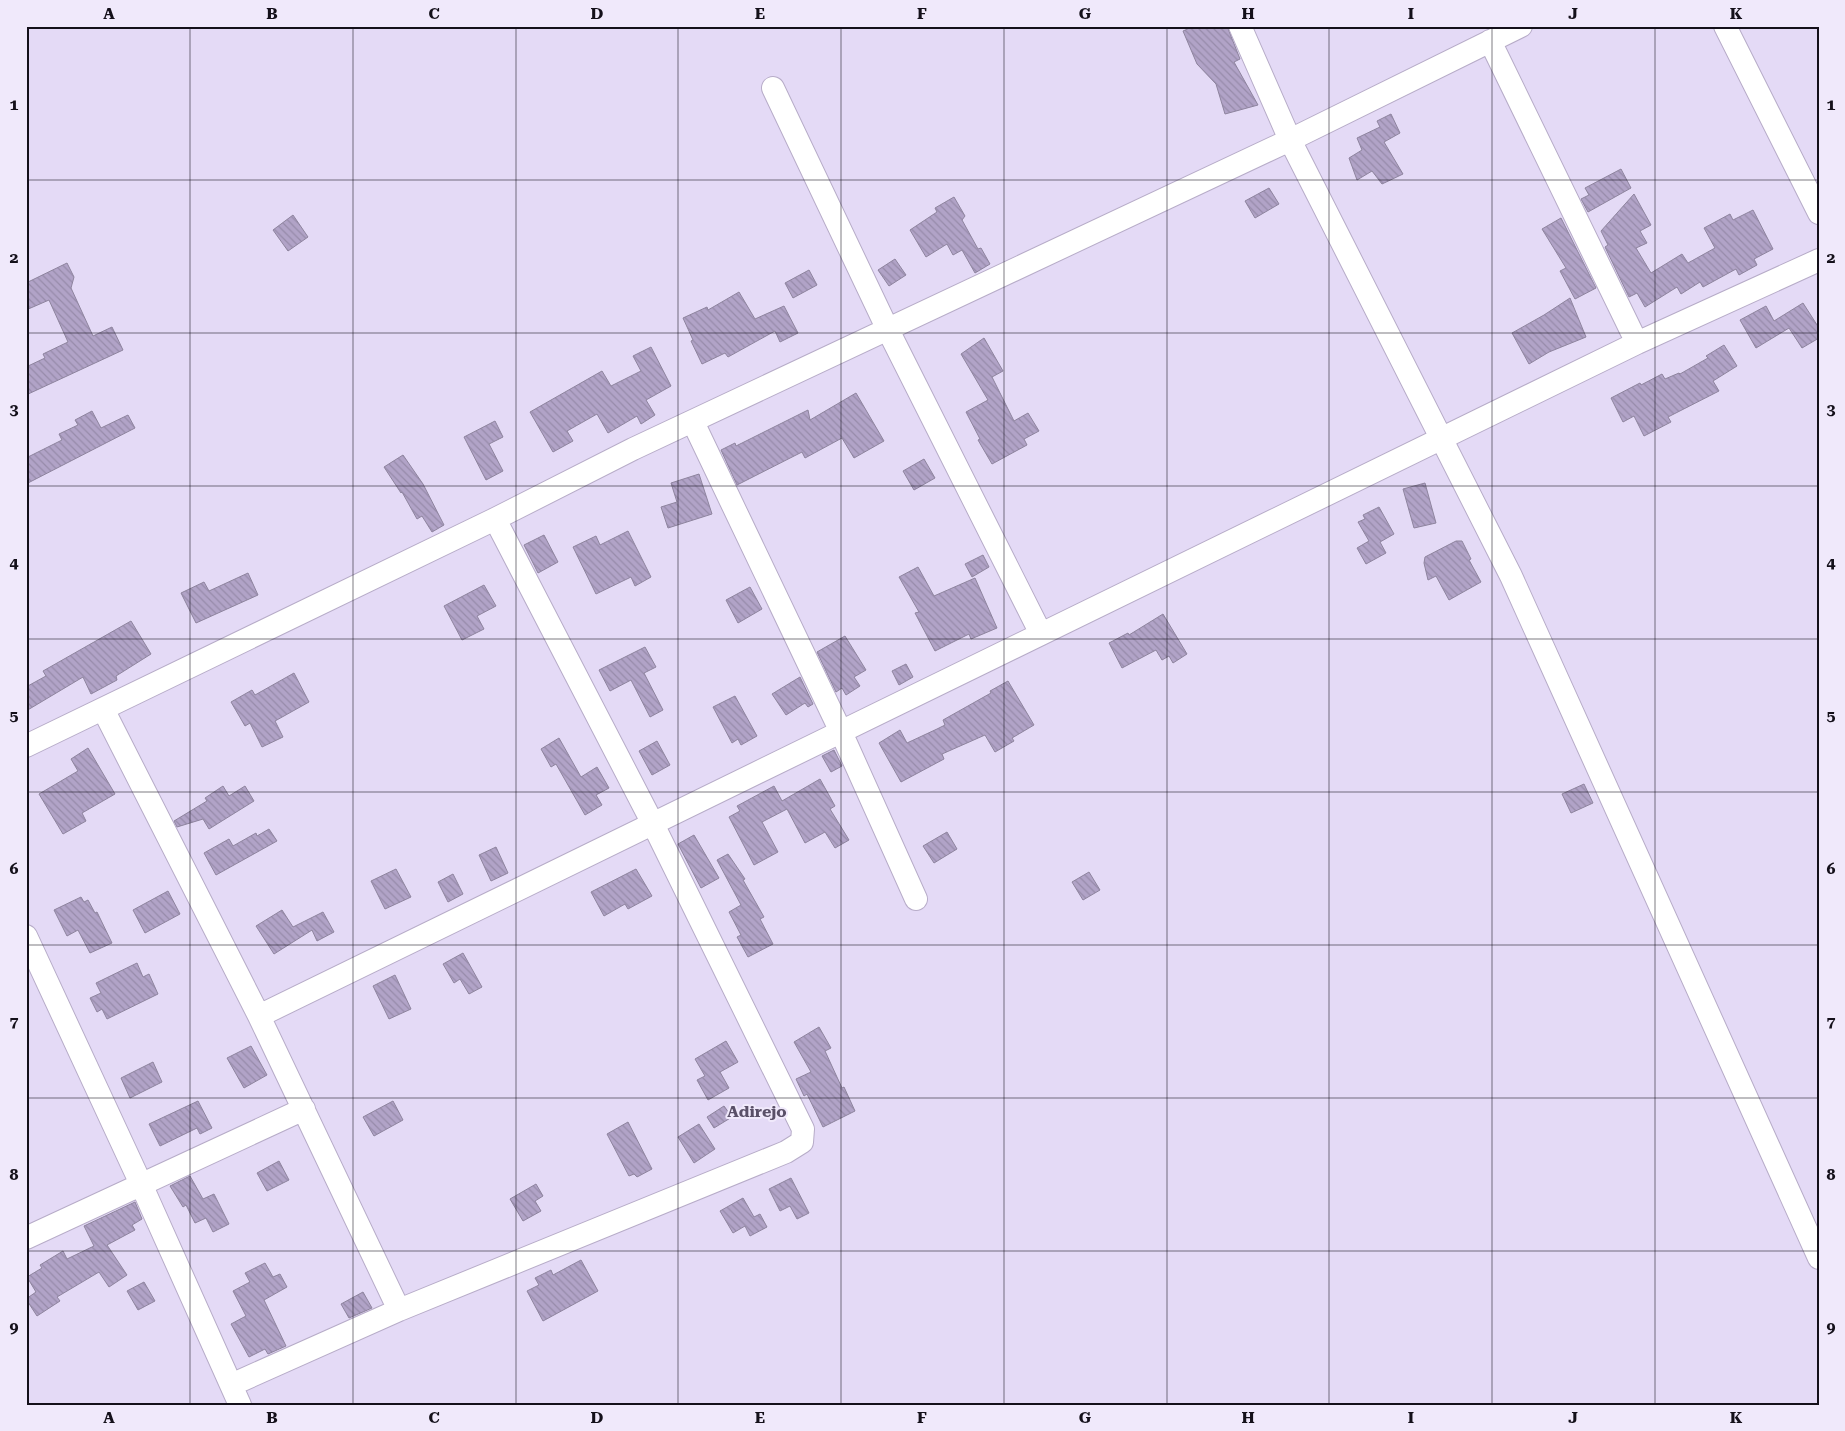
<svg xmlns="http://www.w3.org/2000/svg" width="1845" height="1431" viewBox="0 0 1845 1431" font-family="'Roboto Serif',serif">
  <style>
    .building { fill: url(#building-back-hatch); stroke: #8e849e }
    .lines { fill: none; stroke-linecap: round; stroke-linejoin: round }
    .minor-casing { stroke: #b7acc8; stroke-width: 24 }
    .minor { stroke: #fff; stroke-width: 22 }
    .grid { fill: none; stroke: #14101a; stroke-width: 1; stroke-opacity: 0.55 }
    .labels { text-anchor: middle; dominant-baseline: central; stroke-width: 4; stroke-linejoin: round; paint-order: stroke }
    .quarter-label { font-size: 16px; font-weight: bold; fill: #5a5068; stroke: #f0e9fb }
    .neatline { fill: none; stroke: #14101a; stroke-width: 2 }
    .grid-label { font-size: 16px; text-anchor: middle; font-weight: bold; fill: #14101a }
  </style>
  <defs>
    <pattern id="building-back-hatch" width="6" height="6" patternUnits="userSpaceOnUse" patternTransform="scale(1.25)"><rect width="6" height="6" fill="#b1a3c7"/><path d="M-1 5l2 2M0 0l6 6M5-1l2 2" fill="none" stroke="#978baa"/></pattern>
  </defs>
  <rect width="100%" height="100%" fill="#e4daf6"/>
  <path class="building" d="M1194,26H1227L1240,59L1234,62L1258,105L1225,114L1216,84L1197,64L1183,31Z
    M1391,114L1400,133L1384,142L1403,174L1382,184L1372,171L1357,180L1349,158L1362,150L1357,138L1380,127L1377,121Z
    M1621,169L1631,188L1588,212L1581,199L1589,195L1585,188Z
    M1269,188L1279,204L1255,218L1245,201Z
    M1634,194L1651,225L1640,231L1647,243L1636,248L1651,273L1682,254L1688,263L1715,248L1704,228L1730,214L1733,220L1753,210L1773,249L1754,259L1757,265L1739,275L1736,269L1703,287L1700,282L1681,294L1677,287L1645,307L1637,293L1629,297L1605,247L1608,245L1601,231Z
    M954,197L965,216L962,220L978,249L981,248L990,264L975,273L962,250L953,255L947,244L926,257L910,230L937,212L935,208Z
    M293,215L308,237L288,251L273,230Z
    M1561,218L1596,288L1575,299L1560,271L1566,268L1542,229Z
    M895,259L906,275L889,286L878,270Z
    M67,263L74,277L71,288L93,336L112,327L123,350L26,395V367L45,358L43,354L68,342L49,300L26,310V283Z
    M809,270L817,285L793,298L785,283Z
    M739,292L755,319L784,306L798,333L780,342L775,331L728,357L725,353L702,364L691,341L693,340L683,318L707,307L708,310Z
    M1570,298L1586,337L1549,352L1529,364L1512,333L1544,315Z
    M1803,303L1819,328V338L1802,348L1789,328L1756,348L1740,320L1766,306L1774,321Z
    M984,338L1003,371L992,377L1014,421L1028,413L1039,431L1024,439L1027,445L992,464L978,440L980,439L966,412L988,400L961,354Z
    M1724,345L1737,366L1713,381L1719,391L1668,417L1671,422L1644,436L1634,416L1623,422L1611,398L1640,383L1641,385L1662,374L1665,379L1679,373L1680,374L1708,358L1706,356Z
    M651,347L671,386L646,400L655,415L641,424L637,416L608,433L597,414L567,431L573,441L553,452L530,412L602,371L611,386L641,371L633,356Z
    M856,393L884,441L854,458L842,438L805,458L802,452L737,485L721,450L735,443L736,446L808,410L810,420Z
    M92,411L101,428L128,415L135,428L26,484V458L62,440L59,434L78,425L75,420Z
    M495,421L503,437L489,444L503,471L486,480L464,437Z
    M403,455L423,484L444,525L432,532L422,516L417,519L402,492L401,493L384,467Z
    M924,459L935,478L914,490L903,471Z
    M699,474L712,514L668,528L661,507L677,502L671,483Z
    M1425,483L1436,523L1414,528L1403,489Z
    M1379,507L1394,534L1380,542L1386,553L1366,564L1357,548L1369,541L1358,522L1365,519L1363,515Z
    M628,531L651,577L635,586L631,577L596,594L573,547L596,536L600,545Z
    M544,535L558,562L538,573L524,545Z
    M1456,541H1462L1471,559L1469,560L1481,582L1449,600L1436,576L1428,580L1424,563L1425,557Z
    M983,555L989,567L972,577L965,564Z
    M918,567L934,596L975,578L997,628L971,639L969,634L935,651L915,613L919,612L899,577Z
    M248,573L258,595L196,623L181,593L204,582L209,591Z
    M484,585L496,606L477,616L484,629L462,640L444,606Z
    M750,587L762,609L738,623L726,600Z
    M1163,614L1187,654L1173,663L1169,656L1162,660L1156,650L1122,668L1109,643L1128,633L1129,635Z
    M131,621L151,654L116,676L117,680L91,694L83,677L26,711V687L46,676L43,671Z
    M845,636L866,670L854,677L860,686L846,695L842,688L836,692L817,652Z
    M645,647L656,667L644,673L663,710L650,717L631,680L610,691L599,670Z
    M906,664L913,677L899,685L892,671Z
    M294,673L309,702L275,721L283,737L262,747L250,723L245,726L231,702L252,690L255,695Z
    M800,677L813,704L808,707L805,703L786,715L772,694Z
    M1008,681L1034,725L1012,738L1014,741L995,752L985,735L942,754L944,759L901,782L879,743L900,730L907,743L937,729L945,725L943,720L991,693L990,691Z
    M735,696L757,736L741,745L738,739L732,743L713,707Z
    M559,738L581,777L597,767L609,788L596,795L602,805L585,815L556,764L551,767L541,749Z
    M657,741L670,765L652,775L639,751Z
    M88,748L115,794L82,813L86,821L63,834L39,794L78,771L71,759Z
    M834,750L842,766L831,772L822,756Z
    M820,779L835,806L830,809L849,840L835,848L825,832L805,843L787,809L762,822L778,852L754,865L729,817L740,811L737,806L774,786L782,801Z
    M1584,784L1593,803L1571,813L1562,794Z
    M223,786L229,796L245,786L254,801L209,829L203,819L177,827L174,821L207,801L205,798Z
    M269,829L277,841L216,875L204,853L229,839L233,846L256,833L257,836Z
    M947,832L957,849L934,863L923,846Z
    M694,835L719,878L701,888L678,844Z
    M496,847L508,873L491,881L479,855Z
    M728,854L745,879L743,880L764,917L760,919L773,944L748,957L737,937L741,935L729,912L741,905L717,860Z
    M396,869L411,897L385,909L371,881Z
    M636,869L652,896L628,909L625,904L604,916L591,892Z
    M1089,872L1100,890L1083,900L1072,882Z
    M453,874L463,894L448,902L438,882Z
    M168,891L180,914L145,933L133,910Z
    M81,897L84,902L88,900L95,913L97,912L112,943L90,953L78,930L67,936L54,910Z
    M282,910L293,927L323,912L334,932L317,941L312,930L274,954L256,926Z
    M463,953L482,987L469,994L460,979L454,983L443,964Z
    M137,963L143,977L149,974L158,994L107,1019L102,1009L97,1012L90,998L101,993L96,983Z
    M395,975L411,1009L389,1019L373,986Z
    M819,1027L831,1048L825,1051L842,1088L844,1087L855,1111L823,1127L807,1094L804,1096L796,1079L811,1072L794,1042Z
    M726,1041L738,1062L720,1072L729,1088L708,1100L697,1080L705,1076L695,1059Z
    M251,1046L267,1075L244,1088L227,1058Z
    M153,1062L162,1082L130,1098L121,1078Z
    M198,1101L212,1128L200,1134L197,1128L160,1146L149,1124Z
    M393,1101L403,1120L374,1136L363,1117Z
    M724,1106L732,1117L714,1128L707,1117Z
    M628,1122L652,1169L637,1177L634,1174L629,1176L607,1134Z
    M699,1124L715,1149L694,1163L678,1137Z
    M279,1161L289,1180L267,1191L257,1173Z
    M190,1176L203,1199L214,1194L229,1224L213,1232L206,1218L195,1223L186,1205L183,1207L170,1186Z
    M791,1178L809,1213L797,1219L790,1206L780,1211L769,1189Z
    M536,1184L543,1196L535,1201L541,1211L523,1221L510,1199Z
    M743,1198L754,1217L760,1214L767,1227L750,1236L745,1226L733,1233L720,1211Z
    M135,1202L142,1219L132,1225L135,1230L107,1245L127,1275L109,1287L99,1272L57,1297L60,1301L37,1316L26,1299L36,1292L27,1277L42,1268L40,1265L63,1251L67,1259L94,1246L84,1226Z
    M581,1260L598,1291L543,1321L527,1291L539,1285L535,1278L551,1270L553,1275Z
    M265,1263L273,1277L280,1274L287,1287L264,1300L286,1346L268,1354L265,1349L249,1357L231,1324L246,1316L233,1291L250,1282L245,1273Z
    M144,1282L155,1301L138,1310L127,1291Z
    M363,1292L372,1308L349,1318L341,1304Z"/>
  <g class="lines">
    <defs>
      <path id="minor" d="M1240,26L1290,140L1511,576L1819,1258
        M1725,26L1819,213
        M1490,41L1637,343
        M773,88L888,330L1041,634
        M693,422L841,732L916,899
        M103,709L259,1016L399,1310
        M26,746L495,519L633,449L1290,140L1521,26
        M26,936L141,1184L240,1405
        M259,1016L1637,343L1819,260
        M26,1238L304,1109
        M231,1385L399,1310L786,1152L802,1142L803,1129L653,824L495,519"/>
    </defs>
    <use href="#minor" class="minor-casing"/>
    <use href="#minor" class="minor"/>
  </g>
  <path class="grid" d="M190,26V1405M353,26V1405M516,26V1405M678,26V1405M841,26V1405M1004,26V1405M1167,26V1405M1329,26V1405M1492,26V1405M1655,26V1405M26,180H1819M26,333H1819M26,486H1819M26,639H1819M26,792H1819M26,945H1819M26,1098H1819M26,1251H1819"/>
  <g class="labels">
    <g class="quarter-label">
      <text x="757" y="1111">Adirejo</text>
    </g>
  </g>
  <rect width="1845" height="1431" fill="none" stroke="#f0e9fb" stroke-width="55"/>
  <rect x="28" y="28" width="1790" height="1376" class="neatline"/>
  <g class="grid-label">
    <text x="109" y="19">A</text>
    <text x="272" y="19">B</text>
    <text x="434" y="19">C</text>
    <text x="597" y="19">D</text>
    <text x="760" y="19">E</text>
    <text x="922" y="19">F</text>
    <text x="1085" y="19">G</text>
    <text x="1248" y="19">H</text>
    <text x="1411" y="19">I</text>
    <text x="1573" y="19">J</text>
    <text x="1736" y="19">K</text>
    <text x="14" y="110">1</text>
    <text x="1831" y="110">1</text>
    <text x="14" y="263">2</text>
    <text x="1831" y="263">2</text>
    <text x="14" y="415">3</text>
    <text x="1831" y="415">3</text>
    <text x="14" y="568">4</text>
    <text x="1831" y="568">4</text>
    <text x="14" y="721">5</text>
    <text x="1831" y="721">5</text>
    <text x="14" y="874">6</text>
    <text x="1831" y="874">6</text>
    <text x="14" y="1027">7</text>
    <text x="1831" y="1027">7</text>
    <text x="14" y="1180">8</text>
    <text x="1831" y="1180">8</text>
    <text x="14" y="1333">9</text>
    <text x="1831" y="1333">9</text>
    <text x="109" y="1423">A</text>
    <text x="272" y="1423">B</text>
    <text x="434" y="1423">C</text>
    <text x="597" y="1423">D</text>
    <text x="760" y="1423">E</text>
    <text x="922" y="1423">F</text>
    <text x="1085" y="1423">G</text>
    <text x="1248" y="1423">H</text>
    <text x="1411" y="1423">I</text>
    <text x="1573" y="1423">J</text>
    <text x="1736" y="1423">K</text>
  </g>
</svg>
